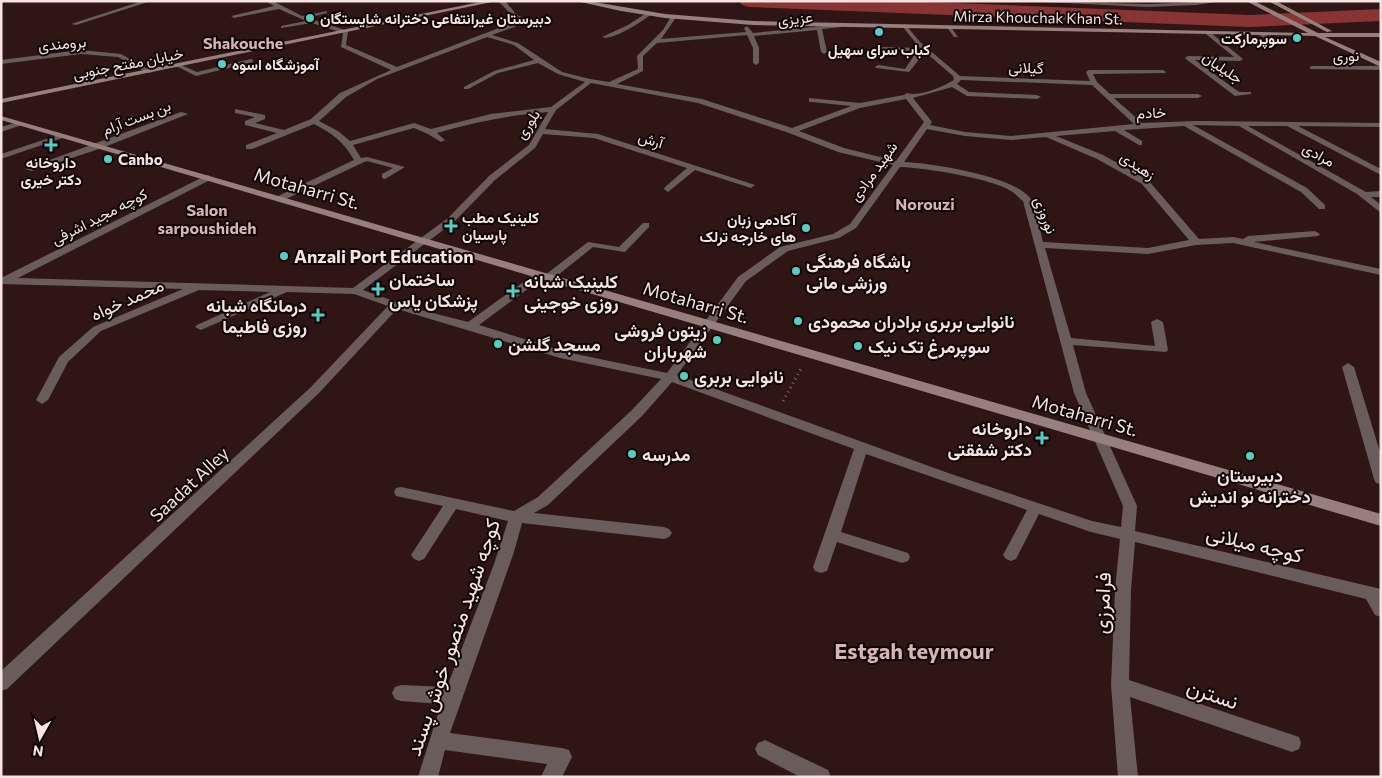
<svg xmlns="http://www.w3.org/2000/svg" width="1382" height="778" viewBox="0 0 1382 778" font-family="Commissioner,Vazirmatn,sans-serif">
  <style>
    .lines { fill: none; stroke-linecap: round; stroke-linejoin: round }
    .river { fill: #883434; fill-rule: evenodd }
    .path { stroke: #7f6867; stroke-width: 3; stroke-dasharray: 1 4; stroke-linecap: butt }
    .lane { fill: #6a5c5b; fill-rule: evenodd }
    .street { fill: #6a5c5b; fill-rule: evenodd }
    .secondary { fill: #967f7d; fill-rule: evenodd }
    .poi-dot { fill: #56cec4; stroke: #100505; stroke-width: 2 }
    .labels { text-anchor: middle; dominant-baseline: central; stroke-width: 4; stroke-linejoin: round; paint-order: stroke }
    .far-street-label { font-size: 15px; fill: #f6e3e2; stroke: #100505 }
    .far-poi-label { font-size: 15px; font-weight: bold; fill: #f6e3e2; stroke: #100505; text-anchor: start }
    .far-neighbourhood-label { font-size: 16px; font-weight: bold; fill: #d8b4b2; stroke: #100505 }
    .street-label { font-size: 18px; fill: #f6e3e2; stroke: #100505 }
    .poi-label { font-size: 18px; font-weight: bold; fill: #f6e3e2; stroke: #100505; text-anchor: start }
    .near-street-label { font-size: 21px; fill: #f6e3e2; stroke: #100505 }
    .near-neighbourhood-label { font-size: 22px; font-weight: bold; fill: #d8b4b2; stroke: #100505 }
  </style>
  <rect width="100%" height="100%" fill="#2f1614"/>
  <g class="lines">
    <path class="river" d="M739,1H904L1250,15L1381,9V21L1250,27L749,7L742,5Z"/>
    <path class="path" d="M783,401L802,367"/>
    <path class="lane" d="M81,50L121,54L153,72L148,73L118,57L81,54L1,64V60Z"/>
    <path class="street" d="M142,1H151L76,25L71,24Z
      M265,1H273L302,16L327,11V13L308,18L348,31L346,45L397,67L520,20C510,16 506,7 497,1H505L517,15L531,21L492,35L518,43L562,72L590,79L609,82L638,69L637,56L663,30L672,15L677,16L661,39L746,32L744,28L747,26L753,33L844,24L842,27L822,29L827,52L824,54L821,52L817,30L754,36L759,48V63L756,65L753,63V48L747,35L657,43L643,56V71L617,84L702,99L792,128L851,106L812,102H809V98L860,103L904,95L907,93C920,97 942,87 954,80L953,76L925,52L909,72L876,68L875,67L878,65L905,69L917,51L882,50L879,48L880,47L920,48L902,26L905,24L920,42L960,76L1090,81L1086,72L1089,70H1163L1166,72L1165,73L1093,74L1097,82L1110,94H1198L1202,96L1198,98H1114L1142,123L1196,121L1381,123V127L1298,126L1381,169V175L1287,126H1248L1366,192L1381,191V197H1371L1381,205V213L1357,194L1239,126L1193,125L1307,188L1325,205V209H1319L1301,192L1184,126L1124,130L1142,141V145H1139L1115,131L1056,136L1103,155L1148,180L1199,239L1233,237L1243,239L1248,236L1315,231L1320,234L1318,236L1254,242L1381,269V275L1233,243L1196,245L1148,254L1045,248L1071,338L1155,346L1151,322L1157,319L1163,322L1168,350L1166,352L1073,345L1086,393L1137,506L1135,531L1381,589V617L1375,615L1366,599L1135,542L1131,590L1129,680L1299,737L1301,743L1299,749L1292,752L1130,697L1138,777H1118L1111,685L1115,590L1120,539L1091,532L1039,514L1016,559L1011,561L1006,559L1003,555L1027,510L866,454L841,532L908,553L910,557L908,561L902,563L837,542L827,571L821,573L815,571L813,567L854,449L672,382L642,416L548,505L534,513L664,527L669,529L672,533L669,537L664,539L522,523L514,552L450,733L562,748L569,750L572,757L562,777H541L547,764L445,750L438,777H418L441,704L401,701L395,699L392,693L395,687L401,685L447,687L494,564L508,521L456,509L424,559L419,561L414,559L411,555L443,506L396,496L394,492L396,488L401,487L514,511L538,497L632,410L661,379L560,358L397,309L319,393L7,689L1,691V671L311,387L388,306L354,294L287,292L201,330L195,327L197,325L270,292L199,290L101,331L68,362L48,400L42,404L36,400L59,357L93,327L183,289L1,284V278L207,175L210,176V180L18,278L353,288L448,218L489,176L529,145L548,112C510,115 473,122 437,133L445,140L441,142L428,134L414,128L353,145L361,158L367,157L405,167L385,179L382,178V174L393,168L367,161L362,163L282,201H276V197L354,160C344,142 332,133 314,124L252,149H246V145L277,133L245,125V121L255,117L235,113V109L265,115V119L255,123L284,130L311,119L340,93L391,70L341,47L343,33L312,23L281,28V26L306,21L279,9L234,18L231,16L274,6ZM487,37L514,45L534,60L494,71L464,87V89H468L498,73L538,63L558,74L585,82L551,107L491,114L431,129L414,123L350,141L338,131L319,121L346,97L377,79ZM961,80L1092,85L1134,124L1011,136L965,132L930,125L932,122L913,98L952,87L967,96L1037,99L1041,97L1037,95L969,92L957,84ZM591,83L698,103L789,133L838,152L893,165L850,224L833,234L780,247L738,277L667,373L566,352L479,325L544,277L549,280L553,279L593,247L625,252L649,227V223H643L619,247L588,242L545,275L540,272L536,273L468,322L413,308L363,290L454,222L495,180L535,148L543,134L594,138L687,168L665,187L664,189L668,192L695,170L751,188L755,185L598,134L545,129L556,110ZM906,99L924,122L896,161L844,148L799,131L860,108ZM927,129L965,136L1011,140L1046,137L1097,159L1142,184L1189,240L1148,248L1043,242C1040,231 1037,207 1030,198C1014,176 931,163 904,162ZM900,167C926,168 990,178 1011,191C1015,193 1019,198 1023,201L1074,393L1123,506L1121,527L1092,521L951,474L677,375L746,281L788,251L839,238L856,228Z
      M1023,1L1148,4L1223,1L1196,5L1148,7Z
      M648,12L653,13C645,20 611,42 602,37L628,25Z
      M946,26H950L958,37H954Z
      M1206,32H1210L1243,59L1240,61L1195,60L1239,92H1251V94L1235,96L1186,59L1185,58L1188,56L1234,57L1206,34Z
      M1259,33H1263L1276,41L1271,42L1259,35Z
      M251,59L253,60V62L196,76L176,66L181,65L197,72Z
      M1312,66H1381V70L1310,69V67Z
      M181,112L188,114L102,148L32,171L25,169Z
      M18,122L25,124L1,132V127Z
      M61,134L68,136L1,159V154Z
      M1348,363L1354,367L1381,455V484L1376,483L1374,479L1342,367Z
      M765,740L828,770L831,777H800L758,755L755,749L758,743Z"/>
    <path class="secondary" d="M485,1H497L1,103V99Z
      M576,1H588L665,14L753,21L1308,33L1246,1H1254L1318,33H1381V37H1325L1381,62V67L1315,36L753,25L665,18L621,11Z
      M1268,1H1276L1332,31L1327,32Z
      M1,116L1381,514V526L1,120Z"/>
  </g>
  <g class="poi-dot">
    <circle cx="310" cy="18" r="5"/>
    <circle cx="879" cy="32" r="5"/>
    <circle cx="1297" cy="38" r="5"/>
    <circle cx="222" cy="64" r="5"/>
    <path d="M48.5 137.5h5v5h5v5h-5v5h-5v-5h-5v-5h5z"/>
    <circle cx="108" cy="159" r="5"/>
    <path d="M448.5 218.5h5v5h5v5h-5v5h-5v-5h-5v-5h5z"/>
    <circle cx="806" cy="228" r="5"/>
    <circle cx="284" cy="256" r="5"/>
    <circle cx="796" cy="271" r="5"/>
    <path d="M375.5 281.5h5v5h5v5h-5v5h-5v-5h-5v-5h5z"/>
    <path d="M510.5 283.5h5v5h5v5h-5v5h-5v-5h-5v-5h5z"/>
    <path d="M315.5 307.5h5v5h5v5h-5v5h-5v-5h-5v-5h5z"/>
    <circle cx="798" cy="321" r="5"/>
    <circle cx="717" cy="340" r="5"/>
    <circle cx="498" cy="344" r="5"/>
    <circle cx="858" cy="346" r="5"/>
    <circle cx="684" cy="376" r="5"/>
    <path d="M1039.5 430.5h5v5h5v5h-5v5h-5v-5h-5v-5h5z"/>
    <circle cx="632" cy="454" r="5"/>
    <circle cx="1250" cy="456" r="5"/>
  </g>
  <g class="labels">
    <g class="far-street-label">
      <text transform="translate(1038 17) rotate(1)">Mirza Khouchak Khan St.</text>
      <text transform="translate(795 18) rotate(-7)">عزیزی</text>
      <text transform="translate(62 43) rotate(-5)">برومندی</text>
      <text x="1346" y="55">نوری</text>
      <text transform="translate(128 63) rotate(-11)">خیابان مفتح جنوبی</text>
      <text transform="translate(1026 67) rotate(2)">گیلانی</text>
      <text transform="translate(1223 67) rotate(34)">جلیلیان</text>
      <text transform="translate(1151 112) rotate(-3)">خادم</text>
      <text transform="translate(136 117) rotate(-21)">بن بست آرام</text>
      <text transform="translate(527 124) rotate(-57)">بلوری</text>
      <text transform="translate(651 139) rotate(17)">آرش</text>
      <text transform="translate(1319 154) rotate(29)">مرادی</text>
      <text transform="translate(1138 165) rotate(33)">زهیدی</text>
      <text transform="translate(873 171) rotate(-54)">شهید مرادی</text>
      <text transform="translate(1046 215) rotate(69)">نوروزی</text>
      <text transform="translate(99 216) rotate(-27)">کوچه مجید اشرفی</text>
    </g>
    <g class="far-poi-label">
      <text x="320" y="18">دبیرستان غیرانتفاعی دخترانه شایستگان</text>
      <text x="1287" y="38" text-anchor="end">سوپرمارکت</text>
      <text x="879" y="49" text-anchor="middle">کباب سرای سهیل</text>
      <text x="232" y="64">آموزشگاه اسوه</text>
      <text x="118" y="159">Canbo</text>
      <text x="51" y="162" text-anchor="middle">داروخانه<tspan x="51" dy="17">دکتر خیری</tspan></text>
      <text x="462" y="217">کلینیک مطب<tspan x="462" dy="17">پارسیان</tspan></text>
      <text x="796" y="219" text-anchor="end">آکادمی زبان<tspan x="796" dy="17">های خارجه ترلک</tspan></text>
    </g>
    <g class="far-neighbourhood-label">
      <text x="243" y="42">Shakouche</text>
      <text x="925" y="203">Norouzi</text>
      <text x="207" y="209">Salon<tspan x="207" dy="18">sarpoushideh</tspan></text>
    </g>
    <g class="street-label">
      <text transform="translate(307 188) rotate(16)">Motaharri St.</text>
      <text transform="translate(127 299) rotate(-24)">محمد خواه</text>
      <text transform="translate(696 302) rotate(16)">Motaharri St.</text>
      <text transform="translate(1085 415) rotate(16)">Motaharri St.</text>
      <text transform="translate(189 484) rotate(-43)">Saadat Alley</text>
    </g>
    <g class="poi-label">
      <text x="294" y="256">Anzali Port Education</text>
      <text x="806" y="261">باشگاه فرهنگی<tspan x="806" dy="21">ورزشی مانی</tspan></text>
      <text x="389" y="279">ساختمان<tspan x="389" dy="21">پزشکان یاس</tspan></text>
      <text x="524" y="281">کلینیک شبانه<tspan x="524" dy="21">روزی خوجینی</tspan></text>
      <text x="307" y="305" text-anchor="end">درمانگاه شبانه<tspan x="307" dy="21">روزی فاطیما</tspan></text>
      <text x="808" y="321">نانوایی بربری برادران محمودی</text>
      <text x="707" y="330" text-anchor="end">زیتون فروشی<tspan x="707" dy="21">شهرباران</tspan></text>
      <text x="508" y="344">مسجد گلشن</text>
      <text x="868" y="346">سوپرمرغ تک نیک</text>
      <text x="694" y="376">نانوایی بربری</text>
      <text x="1032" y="428" text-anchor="end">داروخانه<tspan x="1032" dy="21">دکتر شفقتی</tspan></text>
      <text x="642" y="454">مدرسه</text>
      <text x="1250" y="475" text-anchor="middle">دبیرستان<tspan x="1250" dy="21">دخترانه نو اندیش</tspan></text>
    </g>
    <g class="near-street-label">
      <text transform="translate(1255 543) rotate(14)">کوچه میلانی</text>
      <text transform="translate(1101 603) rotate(-87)">فرامرزی</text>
      <text transform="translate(452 637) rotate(-71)">کوچه شهید منصور خوش پسند</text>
      <text transform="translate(1213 693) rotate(19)">نسترن</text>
    </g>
    <g class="near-neighbourhood-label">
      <text x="914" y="650">Estgah teymour</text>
    </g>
  </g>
  <rect width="1382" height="778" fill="none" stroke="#f6e3e2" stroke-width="5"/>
  <g transform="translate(40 738) rotate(188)" stroke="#100505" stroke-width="4" paint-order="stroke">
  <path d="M0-4L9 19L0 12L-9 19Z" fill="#f6e3e2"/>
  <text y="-8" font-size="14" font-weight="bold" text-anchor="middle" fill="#f6e3e2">N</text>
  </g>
</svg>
